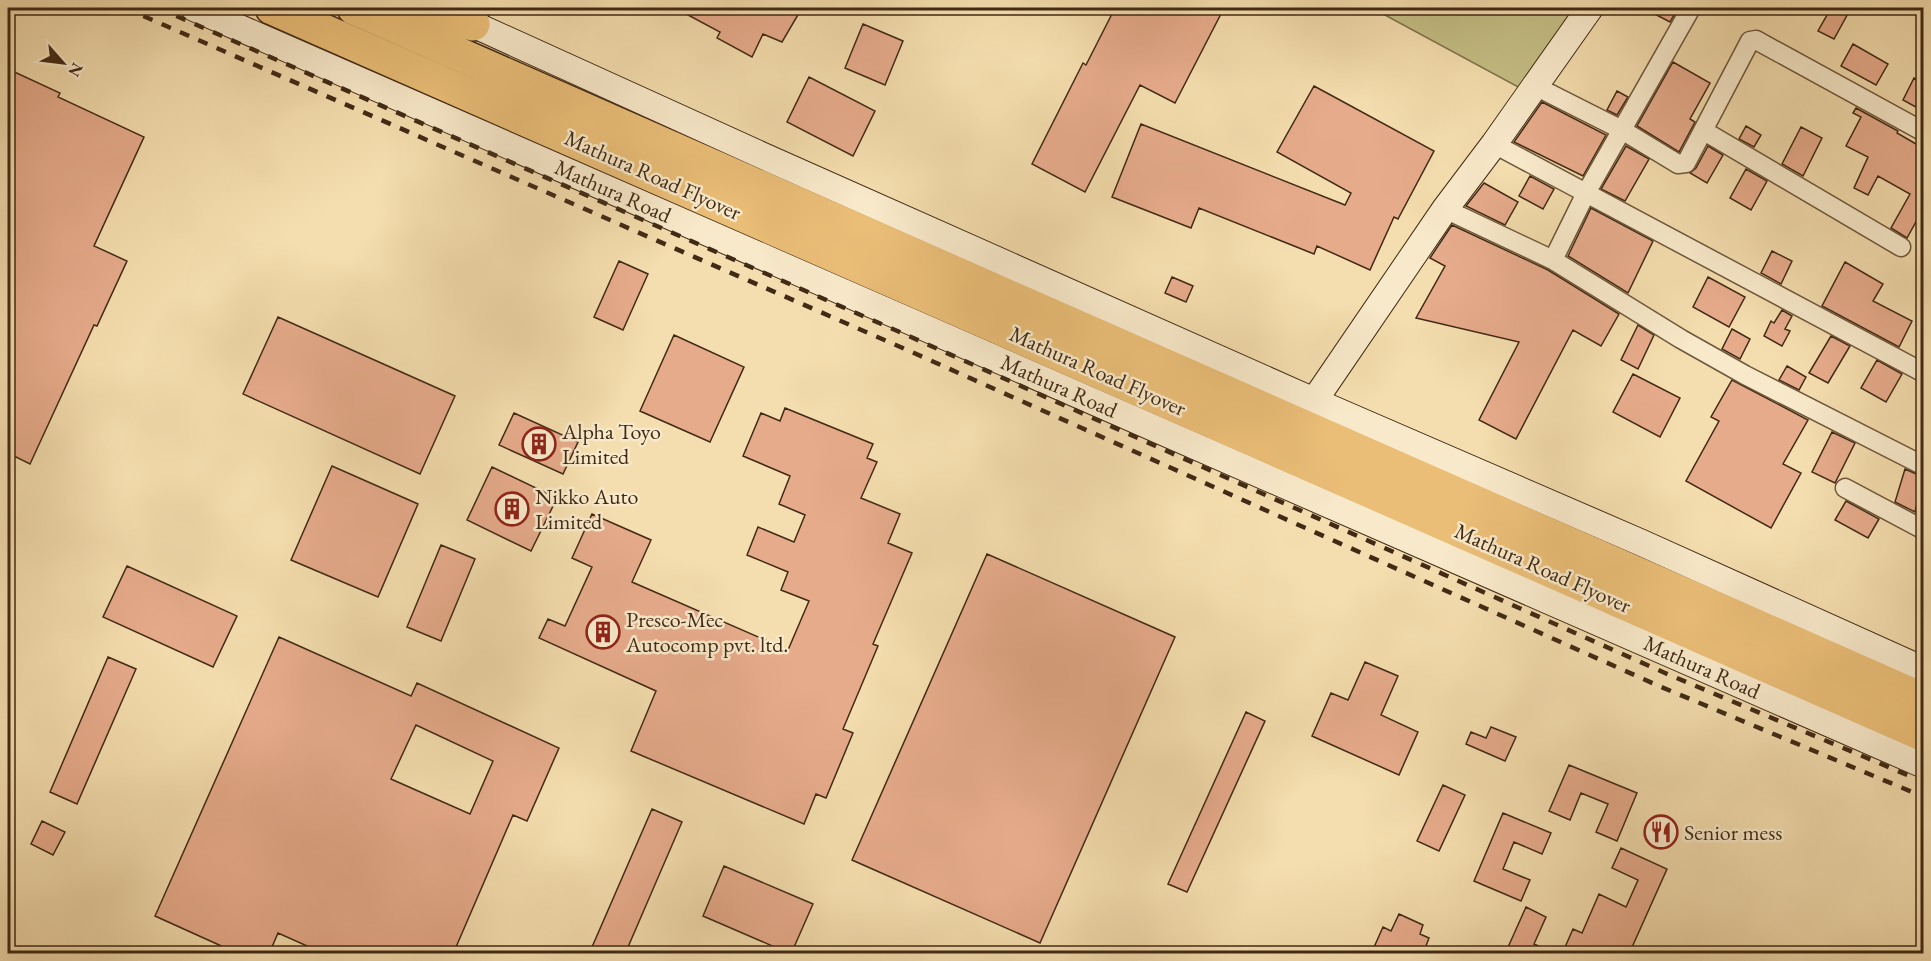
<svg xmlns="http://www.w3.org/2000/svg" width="1931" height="961" viewBox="0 0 1931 961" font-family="'EB Garamond',serif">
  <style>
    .green { fill: #c4be85; stroke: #82744d; stroke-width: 1.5 }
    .building { fill: #e6ab8b; stroke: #412a15; stroke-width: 1.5; fill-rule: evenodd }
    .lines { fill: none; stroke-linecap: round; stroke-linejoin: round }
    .street-casing { stroke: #6e573b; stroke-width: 21 }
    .secondary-casing { stroke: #412a15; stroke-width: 28 }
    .highway-casing { stroke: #412a15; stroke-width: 36 }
    .street { stroke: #f8e9ca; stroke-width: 18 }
    .secondary { stroke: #f8e9ca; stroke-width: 26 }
    .highway { stroke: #eabe77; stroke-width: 33 }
    .rail { stroke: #412a15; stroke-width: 4.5; stroke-dasharray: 10 10; stroke-linecap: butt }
    .labels { text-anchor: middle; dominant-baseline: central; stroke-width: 5; stroke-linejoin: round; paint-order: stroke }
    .street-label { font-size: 22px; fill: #412a15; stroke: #f8e9ca }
    .poi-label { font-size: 22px; fill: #412a15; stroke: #f8e9ca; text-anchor: start }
  </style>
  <rect width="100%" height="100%" fill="#f4ddae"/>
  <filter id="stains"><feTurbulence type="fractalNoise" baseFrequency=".00333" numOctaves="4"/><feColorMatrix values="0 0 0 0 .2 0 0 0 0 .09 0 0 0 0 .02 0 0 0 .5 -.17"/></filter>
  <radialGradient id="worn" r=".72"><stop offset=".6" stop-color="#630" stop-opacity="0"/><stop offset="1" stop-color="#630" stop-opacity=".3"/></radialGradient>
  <path class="green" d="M1372,8H1574L1520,88Z"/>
  <path class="building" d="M675,8H802L782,42L763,34L752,57L717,38L720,32Z
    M1115,8H1224L1175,103L1140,85L1085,192L1032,164L1083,63L1086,65Z
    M1643,8H1678L1670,22Z
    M1831,8H1851L1834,39L1818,31Z
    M863,24L903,41L885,85L845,68Z
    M1853,44L1888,64L1876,85L1841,66Z
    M1673,62L1710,83L1690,119L1695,122L1679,152L1637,126Z
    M8,69L60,93L58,97L144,137L94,246L127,261L97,326L94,325L30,464L8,453Z
    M809,77L875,111L853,156L787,122Z
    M1914,78L1923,83V111L1903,100Z
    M1314,86L1434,151L1398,219L1394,217L1370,270L1317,246L1314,254L1199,208L1191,228L1112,197L1141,124L1345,205L1351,193L1277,152Z
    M1617,91L1628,97L1617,115L1607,110Z
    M1542,102L1606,135L1583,176L1514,142Z
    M1856,108L1898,131L1897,133L1923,148V209L1907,238L1891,228L1910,194L1878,176L1868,195L1854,188L1868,157L1846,146L1861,117L1853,113Z
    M1746,126L1761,135L1754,147L1739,139Z
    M1801,127L1822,138L1803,176L1782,164Z
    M1626,146L1649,159L1625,201L1601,189Z
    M1708,146L1723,155L1707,183L1690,173L1696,168Z
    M1746,169L1767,181L1751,210L1730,198Z
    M1530,176L1554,189L1543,209L1519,196Z
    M1484,183L1518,202L1505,225L1466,206Z
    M1591,208L1653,241L1628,293L1568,256Z
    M1452,225L1548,270L1619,314L1601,346L1573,330L1516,439L1479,420L1519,342L1416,318L1445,266L1430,258Z
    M1772,251L1792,261L1781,284L1761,273Z
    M619,261L648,274L623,330L594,317Z
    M1845,262L1883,284L1873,301L1912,321L1899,347L1822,306Z
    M1172,277L1193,286L1186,302L1165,293Z
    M1708,277L1745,297L1729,327L1693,307Z
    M1782,310L1792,316L1785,329L1790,331L1782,346L1764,336L1771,321L1774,323Z
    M278,317L455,396L420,474L243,394Z
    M1638,325L1654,335L1638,369L1621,360Z
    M1732,329L1750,339L1740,359L1722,349Z
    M674,335L744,367L710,442L640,411Z
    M1831,336L1850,346L1828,383L1809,373Z
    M1877,360L1902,374L1886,402L1861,388Z
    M1787,366L1806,377L1799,390L1779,380Z
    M1633,374L1680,398L1660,437L1613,412Z
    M1732,380L1808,420L1783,464L1801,473L1771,528L1686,481L1719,421L1711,417Z
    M785,408L873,444L867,458L877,462L861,498L900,514L888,543L912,553L873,644L878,646L843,729L853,733L826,798L816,794L804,824L631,751L656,691L539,638L548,619L565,626L592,567L572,558L592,514L651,540L632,582L788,650L809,601L781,590L788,572L747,555L758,527L794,542L805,515L779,504L790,476L743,456L761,413L780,421Z
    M514,413L578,442L563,474L499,445Z
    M1832,432L1855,443L1835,483L1812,472Z
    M332,466L418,504L378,597L291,560Z
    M492,467L557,498L531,551L467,520Z
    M1905,469L1923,477L1915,512L1895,502Z
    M1846,501L1879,519L1868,538L1835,520Z
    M441,545L475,559L441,641L407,627Z
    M987,554L1175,637L1040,943L852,860Z
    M127,566L237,616L213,667L103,617Z
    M279,637L411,696L417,683L559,748L527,821L513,815L453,954H325L278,933L269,954H239L155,916ZM416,725L493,761L470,814L391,779Z
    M108,657L136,669L77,804L50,792Z
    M1365,662L1398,676L1381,715L1418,732L1399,775L1312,736L1331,693L1348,700Z
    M1246,712L1265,721L1187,892L1168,884Z
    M1491,727L1516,737L1505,761L1466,744L1471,732L1486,738Z
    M1569,765L1637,793L1617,841L1596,832L1608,804L1581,793L1570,820L1549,811Z
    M1443,785L1465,795L1439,851L1417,841Z
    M652,809L682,822L625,954H589Z
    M1503,813L1551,833L1542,854L1514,842L1503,869L1530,880L1521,901L1474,881Z
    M42,821L65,832L53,855L31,844Z
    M1621,848L1667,869L1629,954H1562L1573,929L1582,933L1599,894L1626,907L1638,880L1612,868Z
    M724,866L813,904L791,954L703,916Z
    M1526,907L1546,917L1534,944L1556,954H1505Z
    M1399,914L1423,925L1420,934L1429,938L1423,954H1371L1383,927L1391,931Z"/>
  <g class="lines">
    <defs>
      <path id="street" d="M1535,86L1622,130L1678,164L1686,163L1750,41L1756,40L1924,132
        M1704,131L1901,247
        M1494,144L1924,373
        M1445,209L1553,260L1681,339L1745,375L1924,466
        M1553,260L1586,193L1691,8
        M1845,488L1924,530"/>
      <path id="secondary" d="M194,8L1924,765
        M457,17L761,155L1314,401L1642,543L1924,670
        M1314,401L1445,209L1494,144L1590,8"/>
      <path id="highway" d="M272,8L1924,735
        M354,8L1924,700
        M411,8L473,24"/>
    </defs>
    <use href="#street" class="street-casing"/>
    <use href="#secondary" class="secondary-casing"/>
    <use href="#highway" class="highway-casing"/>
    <use href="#street" class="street"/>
    <use href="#secondary" class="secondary"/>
    <use href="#highway" class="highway"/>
    <path class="rail" d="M125,8L905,349L1659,686L1924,797
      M158,8L911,337L1665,673L1924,782"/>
  </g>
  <defs>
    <symbol id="building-ring" viewBox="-11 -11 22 22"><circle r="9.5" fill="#f8e9ca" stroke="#8f2418" stroke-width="1.5"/><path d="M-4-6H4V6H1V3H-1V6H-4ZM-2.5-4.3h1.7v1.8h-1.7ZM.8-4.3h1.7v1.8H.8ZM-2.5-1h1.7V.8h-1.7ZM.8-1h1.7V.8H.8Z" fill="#8f2418"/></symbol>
    <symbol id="restaurant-ring" viewBox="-11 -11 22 22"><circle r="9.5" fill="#f8e9ca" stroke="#8f2418" stroke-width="1.5"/><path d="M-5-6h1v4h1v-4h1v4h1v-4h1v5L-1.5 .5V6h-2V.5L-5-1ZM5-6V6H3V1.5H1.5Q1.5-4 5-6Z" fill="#8f2418"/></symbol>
  </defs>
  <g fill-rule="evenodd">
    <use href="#building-ring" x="520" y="425" width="38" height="38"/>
    <use href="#building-ring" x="493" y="490" width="38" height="38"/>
    <use href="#building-ring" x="584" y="613" width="38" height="38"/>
    <use href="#restaurant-ring" x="1642" y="813" width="38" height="38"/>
  </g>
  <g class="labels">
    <g class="street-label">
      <text transform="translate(653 175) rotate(24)">Mathura Road Flyover</text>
      <text transform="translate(613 191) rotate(24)">Mathura Road</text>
      <text transform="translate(1098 371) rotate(24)">Mathura Road Flyover</text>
      <text transform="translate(1059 386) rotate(24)">Mathura Road</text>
      <text transform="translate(1543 568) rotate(24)">Mathura Road Flyover</text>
      <text transform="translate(1702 667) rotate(24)">Mathura Road</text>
    </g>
    <g class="poi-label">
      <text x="562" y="431">Alpha Toyo<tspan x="562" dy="25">Limited</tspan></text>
      <text x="535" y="496">Nikko Auto<tspan x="535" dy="25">Limited</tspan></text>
      <text x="626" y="619">Presco-Mec<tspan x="626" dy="25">Autocomp pvt. ltd.</tspan></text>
      <text x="1684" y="832">Senior mess</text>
    </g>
  </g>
  <rect width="1931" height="961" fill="none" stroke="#f4ddae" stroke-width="30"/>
  <rect x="9" y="9" width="1913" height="943" fill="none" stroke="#412a15" stroke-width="3"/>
  <rect x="15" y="15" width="1901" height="931" fill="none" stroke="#412a15" stroke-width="1.5"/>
  <g transform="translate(63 63) rotate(118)" stroke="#f8e9ca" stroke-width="4.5" paint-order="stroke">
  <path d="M0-4.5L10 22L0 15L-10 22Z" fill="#412a15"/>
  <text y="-9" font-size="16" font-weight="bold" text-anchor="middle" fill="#412a15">N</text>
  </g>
  <rect width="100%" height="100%" filter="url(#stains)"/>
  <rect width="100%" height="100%" fill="url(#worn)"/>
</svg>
